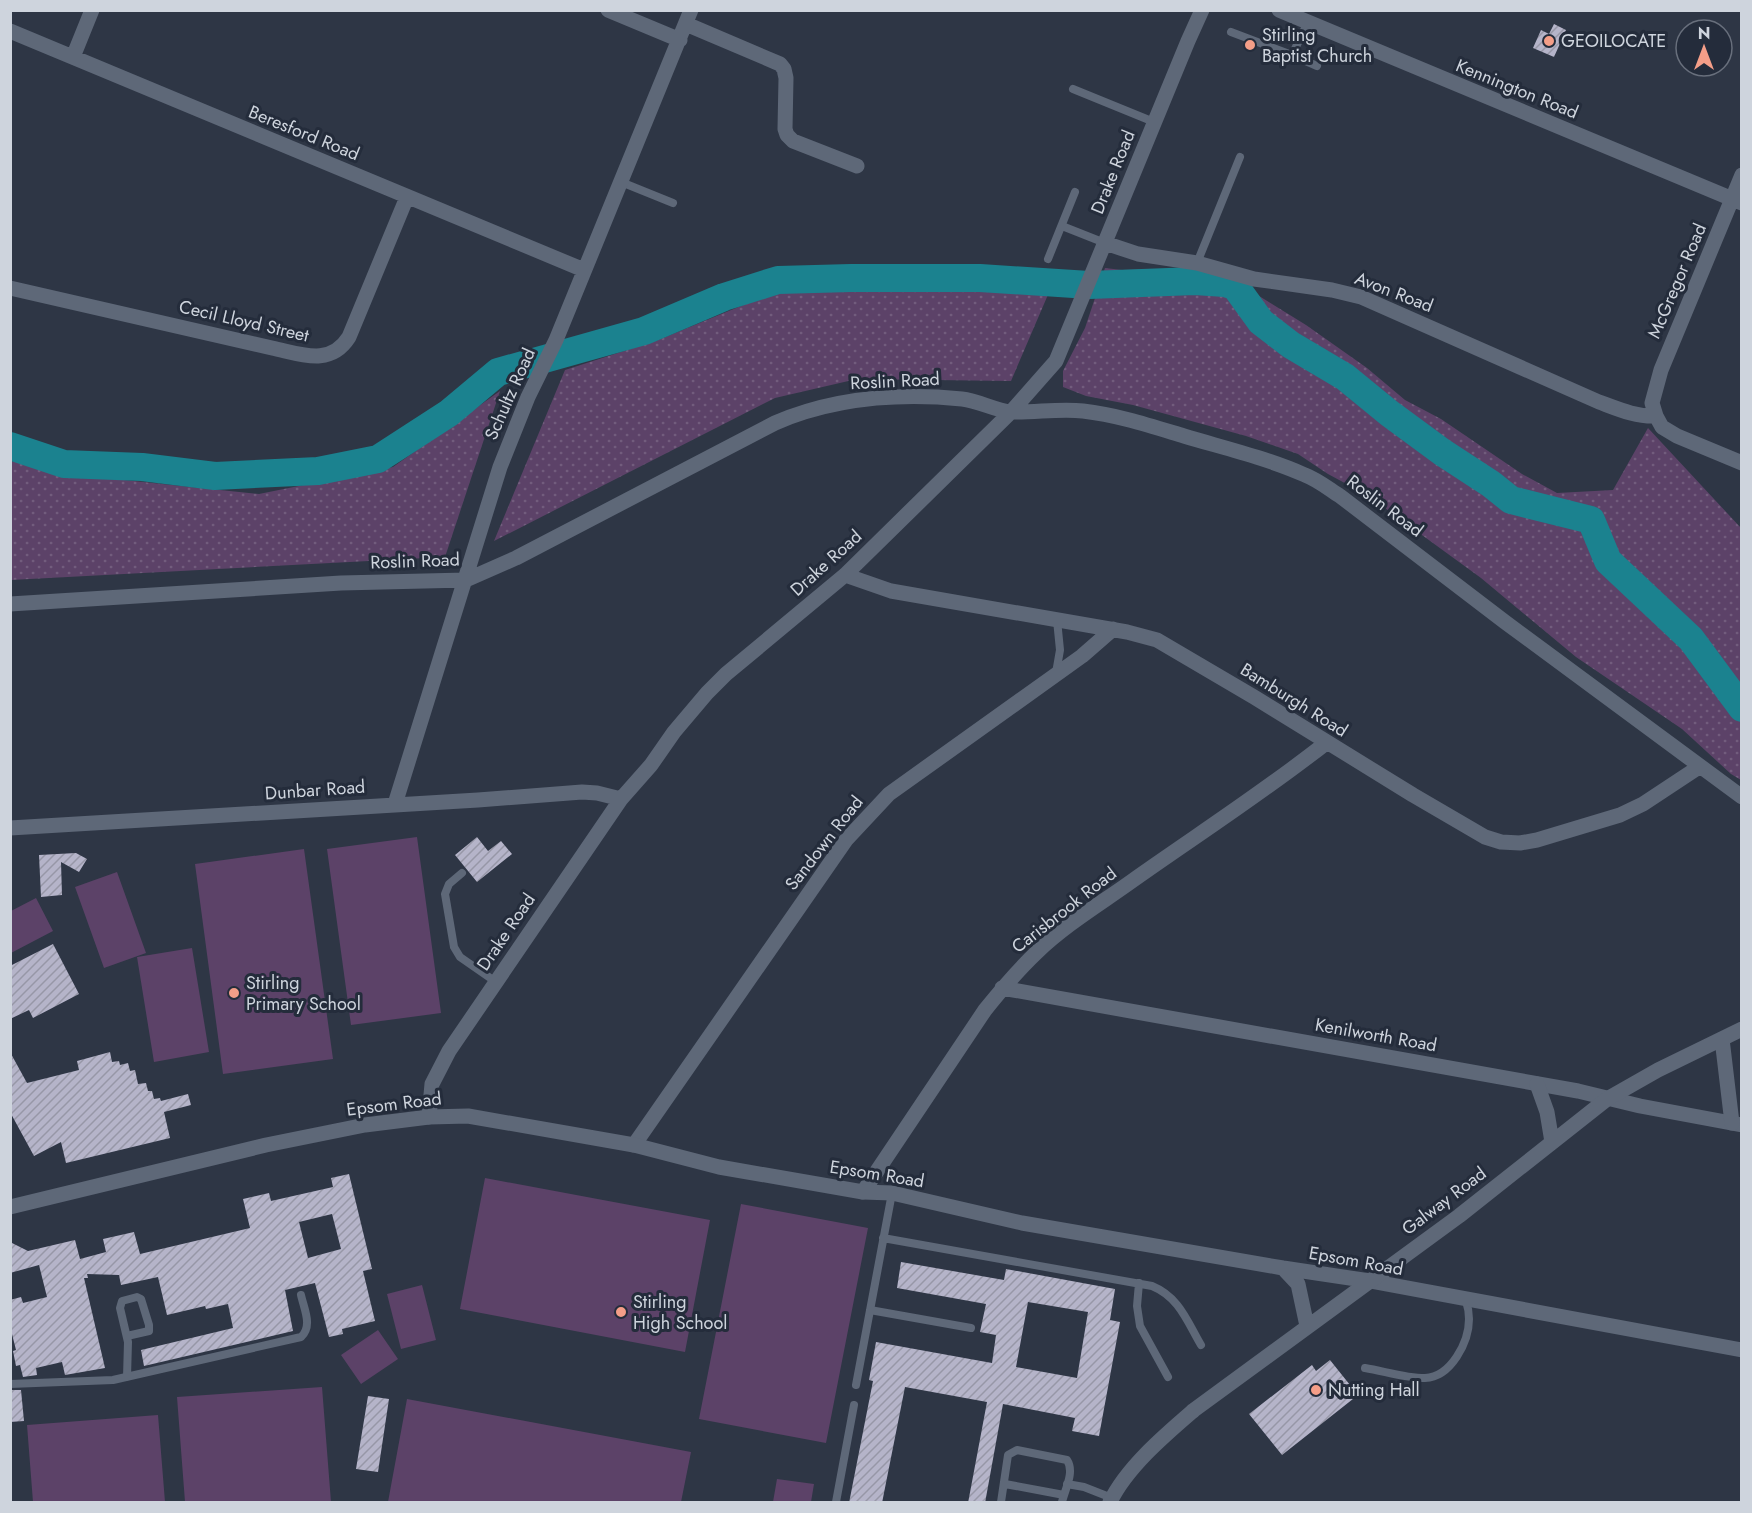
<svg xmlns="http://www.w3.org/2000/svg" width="1752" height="1513" viewBox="0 0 1752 1513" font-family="Jost,sans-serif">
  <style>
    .grass { fill: url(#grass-dots) }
    .garden { fill: #5c4268 }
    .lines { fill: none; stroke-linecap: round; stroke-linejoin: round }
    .river { stroke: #1b828f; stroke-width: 28 }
    .building { fill: url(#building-hatch); fill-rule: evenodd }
    .service { stroke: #5e6878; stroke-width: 8 }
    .minor { stroke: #5e6878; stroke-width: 15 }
    .tertiary { stroke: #5e6878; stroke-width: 15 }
    .poi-dot { fill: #f49e88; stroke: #242c3b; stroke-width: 2 }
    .labels { text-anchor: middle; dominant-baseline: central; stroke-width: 6; stroke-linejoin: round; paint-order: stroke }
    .poi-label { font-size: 18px; fill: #ced4dd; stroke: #242c3b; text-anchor: start }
    .street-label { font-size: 18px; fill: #ced4dd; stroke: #242c3b }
  </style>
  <defs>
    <pattern id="grass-dots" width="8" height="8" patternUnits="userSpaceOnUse" patternTransform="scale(1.5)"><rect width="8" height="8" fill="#5c4268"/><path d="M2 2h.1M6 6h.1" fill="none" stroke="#725c7d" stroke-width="1.8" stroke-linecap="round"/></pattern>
    <pattern id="building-hatch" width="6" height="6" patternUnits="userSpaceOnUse" patternTransform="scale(1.5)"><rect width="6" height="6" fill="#b5b4c9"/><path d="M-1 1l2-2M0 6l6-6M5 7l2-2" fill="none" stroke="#9797a7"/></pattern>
  </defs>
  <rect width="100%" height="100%" fill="#2e3645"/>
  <path class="grass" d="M1105,268L1122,270L1164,269L1198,273L1235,281L1306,325L1367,368L1405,400L1441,419L1522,474L1557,493L1613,490L1648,428L1741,528V780L1731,774L1682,729L1576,657L1481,578L1367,495L1328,474L1298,454L1246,436L1133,405L1086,396L1063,387V371L1085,328Z
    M792,285L1050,290L1011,381L857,379L775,398L494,541L565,370L658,340Z
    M500,391L445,557L11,580V461L76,475L259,494L393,467Z"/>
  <path class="garden" d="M417,837L441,1013L351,1025L327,849Z
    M304,849L333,1059L223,1074L195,864Z
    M117,872L146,953L104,968L75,887Z
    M36,898L53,931L11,953V911Z
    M192,948L209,1052L154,1062L137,957Z
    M485,1178L710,1220L685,1352L460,1309Z
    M741,1204L868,1228L826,1443L699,1419Z
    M422,1285L436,1340L401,1349L387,1294Z
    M378,1330L398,1359L361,1384L341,1355Z
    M322,1387L331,1502H185L177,1397Z
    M407,1399L691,1452L681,1502H388Z
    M158,1415L165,1502H33L27,1425Z
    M777,1479L814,1484L811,1502H773Z"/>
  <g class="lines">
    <path class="river" d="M10,446L64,464L142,467L215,476L318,471L378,459L449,413L498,372L644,331L724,297L778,280L851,278H980L1089,285L1195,281L1225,283L1235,286L1261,322L1291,345L1345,377L1389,413L1442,452L1491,484L1511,500L1591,520L1608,561L1691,639L1742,708"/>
  </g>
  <path class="building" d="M1554,24L1566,30L1554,57L1533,48L1541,30L1549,34Z
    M477,837L488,851L501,841L512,854L477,882L455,855Z
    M76,853L87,859L79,872L61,862L62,895L41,897L39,855Z
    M53,944L79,994L33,1018L29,1010L10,1019V966Z
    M10,1052L27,1083L79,1070L77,1061L110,1052L112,1062L119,1061L120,1065L128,1063L130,1071L135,1070L138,1084L146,1083L148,1091H152L154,1099L160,1098L161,1101L188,1094L191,1105L164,1112L170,1138L66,1163L61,1142L34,1156L10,1112Z
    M349,1174L372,1269L363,1271L375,1321L342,1329L343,1334L329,1337L315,1283L285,1290L293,1331L144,1366L141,1350L233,1328L228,1304L206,1309L205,1306L167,1315L158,1277L121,1285L119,1275L87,1274L88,1278H84L105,1368L65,1375L62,1362L36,1368L37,1375L23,1377L20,1365L16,1366L13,1351L16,1350L10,1326V1300L21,1297L23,1303L47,1297L39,1265L10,1273V1242L28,1251L75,1240L80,1259L106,1252L103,1239L134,1232L140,1254L250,1228L243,1199L269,1193L271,1201L333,1187L331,1178ZM332,1214L341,1249L308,1258L299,1222Z
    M901,1262L1004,1280L1006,1269L1115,1289L1110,1320L1120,1322L1099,1436L1072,1431L1075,1418L1003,1404L985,1503H968L987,1402L905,1387L882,1503H849L873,1381L869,1380L876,1342L992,1363L996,1335L980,1332L986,1304L897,1288ZM1028,1302L1088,1312L1077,1378L1016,1367Z
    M1330,1360L1358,1395L1282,1455L1249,1414L1312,1365L1316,1371Z
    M10,1390H21L24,1421L10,1422Z
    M368,1396L389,1399L378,1472L356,1469Z"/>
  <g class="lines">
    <path class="service" d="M1231,32L1292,55L1308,22
      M1292,55L1317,66
      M1073,89L1154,122
      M621,182L673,203
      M1062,226L1105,243
      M1048,259L1075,192
      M1197,263L1240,157
      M1056,673L1060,650L1057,620
      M462,873L449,884L445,894L454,947L460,957L496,982
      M883,1238L1152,1286C1179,1297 1187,1321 1201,1345
      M1139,1283L1137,1306L1140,1326L1168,1377
      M870,1310L971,1328
      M127,1336L149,1331V1325L141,1299L137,1297L122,1301L120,1308L128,1342L127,1377
      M1365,1368C1384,1371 1405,1378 1425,1378C1451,1377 1469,1342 1469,1319C1469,1313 1468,1307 1466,1301
      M10,1384L113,1380L301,1337C313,1326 304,1309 301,1295
      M856,1385L892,1193
      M1005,1484L1064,1495
      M1067,1484L1084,1487L1112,1498
      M836,1502L854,1405
      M1001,1502L1008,1455L1017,1450L1067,1460C1075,1472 1065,1489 1062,1502"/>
    <path class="minor" d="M608,10L680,40
      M1279,10L1742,203
      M686,24L780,64L784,69L786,78L785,129L787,135L793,141L857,166
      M10,31L584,270
      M73,57L92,10
      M1742,175L1661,370L1652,403L1656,416L1662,427L1677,436L1742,463
      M1105,243L1138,254L1197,263L1254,279L1332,290L1361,297L1599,402C1618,409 1636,417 1656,416
      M10,288L272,348C301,354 330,367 349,337L407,197
      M845,575L891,591L1127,632L1157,640L1254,697L1413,795L1485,837L1501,842L1520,843L1537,840L1620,815L1643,804L1699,767
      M10,604L341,583L466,580L516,558L775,423C833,398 900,393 962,399C979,401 994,410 1011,412C1035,413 1059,408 1083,411C1118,415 1151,426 1184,436C1224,448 1267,458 1305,475C1318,480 1329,489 1340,496L1505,622L1742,797
      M395,804L500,467L528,397L556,340L691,10
      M10,828L478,800L582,792L597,793L621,799
      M1002,988L1578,1091L1640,1106L1742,1125
      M429,1117L432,1084L449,1051L621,799L651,765L674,732L707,693L726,674L845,575L1011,412L1056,361L1188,41L1202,10
      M634,1145L846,840L889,794L1082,656L1113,629
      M863,1192L985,1010C1001,990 1018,970 1037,952C1065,925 1100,904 1132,881C1197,835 1264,792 1326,743
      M1370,1281L1742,1350"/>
    <path class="tertiary" d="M1722,1039L1732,1123
      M1537,1084L1547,1112L1552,1142
      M10,1207L266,1145L365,1125L429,1117L468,1116L634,1145L719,1167L863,1192L892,1193L1022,1223L1283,1268L1370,1281
      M1283,1268L1298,1284L1307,1326
      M1110,1502C1127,1467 1165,1435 1194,1410L1459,1216L1607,1099L1658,1070L1742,1029"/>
  </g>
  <g class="poi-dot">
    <circle cx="1549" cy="41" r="6"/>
    <circle cx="1250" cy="45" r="6"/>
    <circle cx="234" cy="993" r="6"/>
    <circle cx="621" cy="1312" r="6"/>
    <circle cx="1316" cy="1390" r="6"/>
  </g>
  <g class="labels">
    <g class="poi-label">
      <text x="1262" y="35">Stirling<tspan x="1262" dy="21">Baptist Church</tspan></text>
      <text x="1561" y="41">GEOILOCATE</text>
      <text x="246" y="983">Stirling<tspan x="246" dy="21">Primary School</tspan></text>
      <text x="633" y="1302">Stirling<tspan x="633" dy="21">High School</tspan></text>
      <text x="1328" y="1390">Nutting Hall</text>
    </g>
    <g class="street-label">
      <text transform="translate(1517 89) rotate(22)">Kennington Road</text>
      <text transform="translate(304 133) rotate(22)">Beresford Road</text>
      <text transform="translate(1113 172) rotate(-68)">Drake Road</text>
      <text transform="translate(1677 281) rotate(-67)">McGregor Road</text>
      <text transform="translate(1394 292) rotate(21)">Avon Road</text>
      <text transform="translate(244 321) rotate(13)">Cecil Lloyd Street</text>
      <text transform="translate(895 381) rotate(-3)">Roslin Road</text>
      <text transform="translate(510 394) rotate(-66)">Schultz Road</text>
      <text transform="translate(1385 506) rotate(37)">Roslin Road</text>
      <text transform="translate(415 561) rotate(-2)">Roslin Road</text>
      <text transform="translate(826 563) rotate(-42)">Drake Road</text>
      <text transform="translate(1294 700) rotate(32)">Bamburgh Road</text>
      <text transform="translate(315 790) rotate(-4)">Dunbar Road</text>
      <text transform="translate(824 843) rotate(-52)">Sandown Road</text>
      <text transform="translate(1064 910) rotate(-38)">Carisbrook Road</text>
      <text transform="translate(506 932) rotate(-56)">Drake Road</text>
      <text transform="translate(1376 1035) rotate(10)">Kenilworth Road</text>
      <text transform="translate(394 1104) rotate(-7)">Epsom Road</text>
      <text transform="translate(877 1174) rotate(9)">Epsom Road</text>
      <text transform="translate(1444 1201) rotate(-37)">Galway Road</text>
      <text transform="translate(1356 1261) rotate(10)">Epsom Road</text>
    </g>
  </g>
  <rect width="1752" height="1513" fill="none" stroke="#ced4dd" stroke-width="24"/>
  <g transform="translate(1704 48)"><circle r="28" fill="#242c3b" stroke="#686f7c" stroke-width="1.5"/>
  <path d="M0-4.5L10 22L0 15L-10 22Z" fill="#f49e88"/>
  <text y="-9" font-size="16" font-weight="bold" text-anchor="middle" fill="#ced4dd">N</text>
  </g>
</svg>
